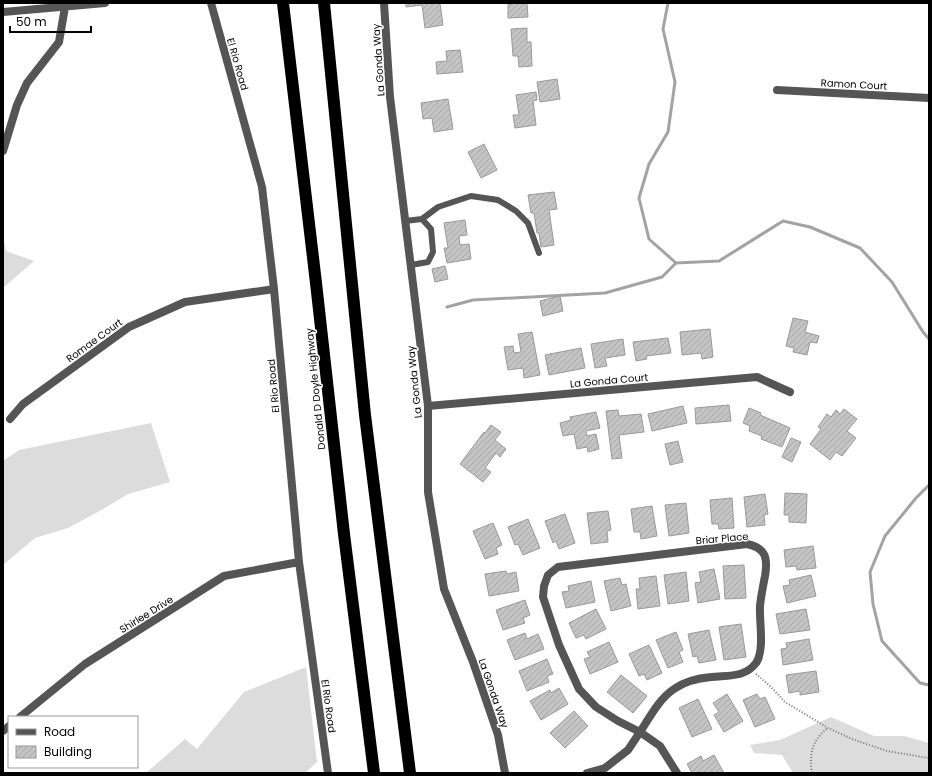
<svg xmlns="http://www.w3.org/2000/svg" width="932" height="776" font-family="Poppins,sans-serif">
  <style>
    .grass { fill: #dcdcdc }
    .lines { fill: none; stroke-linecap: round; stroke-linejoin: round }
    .stream { stroke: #a3a3a3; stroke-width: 3 }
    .building { fill: url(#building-hatch); stroke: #999 }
    .path { stroke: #777; stroke-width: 2; stroke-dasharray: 1 2; stroke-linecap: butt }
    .service { stroke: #555; stroke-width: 6 }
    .minor { stroke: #555; stroke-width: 8 }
    .tertiary { stroke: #555; stroke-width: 8 }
    .motorway { stroke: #000; stroke-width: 12 }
    .labels { text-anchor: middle; stroke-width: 3; stroke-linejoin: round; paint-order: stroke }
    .street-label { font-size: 10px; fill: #000; stroke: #fff }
  </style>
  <defs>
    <pattern id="building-hatch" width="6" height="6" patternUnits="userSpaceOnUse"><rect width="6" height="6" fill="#c4c4c4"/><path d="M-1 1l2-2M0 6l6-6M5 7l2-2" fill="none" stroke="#a7a7a7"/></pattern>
  </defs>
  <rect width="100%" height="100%" fill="#fff"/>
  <path class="grass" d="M3,235l3,16 28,10 -31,27z
    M151,423l19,59 -42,12 -23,14 -37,20 -33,10 -32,27v-104l16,-11z
    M306,667l11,95 -12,11h-159l39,-34 12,10 47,-57z
    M831,717l43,19h30l25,7v30h-136l-11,-18 -28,-2 -4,-8 30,-5z"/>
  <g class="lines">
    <path class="stream" d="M668,3l-5,26 12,53 -7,50 -19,32 -10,34 10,41 27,24 43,-2 64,-40 27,6 50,21 32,34 31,50 6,7
      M447,307l26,-7 132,-7 57,-16 14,-14
      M929,485l-13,13 -31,38 -15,36 3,32 9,37 38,42 9,2"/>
  </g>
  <path class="building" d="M406,3h34l3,22 -18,3 -3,-23 -16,2z
    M513,3h14l1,14 -20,1v-14h5z
    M527,28v14h4l1,24 -13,1 -1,-11h-5l-2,-27z
    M460,50l3,22 -26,2 -1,-12 11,-1 -1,-10z
    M557,79l3,20 -20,3 -3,-20z
    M536,92l1,8 -4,1 3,24 -21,3 -2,-13h6l-3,-20z
    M448,99l5,30 -19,3 -2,-14 -9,1 -2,-16z
    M484,144l13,26 -16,8 -13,-26z
    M554,192l3,17 -8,1 5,35 -13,2 -2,-14h-2l-3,-20h-3l-3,-18z
    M465,220l2,15 -8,1 1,9 9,-1 2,15 -24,4 -3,-15h4l-4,-25z
    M445,266l3,13 -13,3 -3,-13z
    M560,296l3,15 -20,5 -3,-15z
    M793,318l15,3 -3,11 14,4 -2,7 -7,-1 -3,13 -14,-3 1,-4 -8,-2z
    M710,329l3,28 -11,2 -1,-6 -19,2 -2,-23z
    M532,332l8,43 -16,3 -1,-10 -15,2 -4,-23 9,-1 1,7 7,-1 -3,-18z
    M668,338l3,15 -25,3 1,3 -11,2 -3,-19z
    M623,339l2,16 -20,3 2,8 -12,2 -4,-24z
    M581,348l4,20 -36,7 -4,-20z
    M729,405l2,16 -35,3 -1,-16z
    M683,406l4,17 -35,8 -4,-17z
    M749,408l12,5 -1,2 30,13 -8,19 -21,-8 1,-3 -13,-5 1,-5 -7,-3z
    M844,409l13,10 -10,12 9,7 -14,18 -6,-4 -6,8 -20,-16 11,-15 -3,-2 9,-13 4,3 5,-7 4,4z
    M618,410l1,6 22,-2 3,18 -25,3 3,23 -10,1 -6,-48z
    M596,412l4,16 -14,3 1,5 9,-2 3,15 -11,3 -1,-5 -10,2 -3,-15 -11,2 -3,-13 11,-3 -1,-3z
    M491,425l10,7 -6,8 11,9 -6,8 -4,-4 -11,15 6,4 -8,10 -23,-18 24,-32 1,1z
    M791,438l10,4 -9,20 -10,-5z
    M678,441l5,21 -13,3 -5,-21z
    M785,493l22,1 -1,29 -17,-1v-7h-5z
    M765,494l3,20 -4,1 1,10 -18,2 -3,-30z
    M732,498l2,30 -15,1 -1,-5h-6l-2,-24z
    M686,503l3,30 -20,3 -4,-31z
    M652,506l5,30 -16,3 -1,-7h-6l-3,-23z
    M608,511l3,19 -4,1 1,11 -17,2 -4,-31z
    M565,514l10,29 -16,6 -3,-8 -3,2 -8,-22z
    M528,519l12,29 -17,7 -5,-11 -3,1 -7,-18z
    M493,523l9,22 -6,3 2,6 -13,5 -12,-28z
    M813,546l3,22 -19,2 -1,-4 -10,1 -2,-17z
    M744,565l2,33 -21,1 -2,-33z
    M714,569l6,30 -22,4 -3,-20 6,-1 -2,-10z
    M506,571l1,3 9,-2 3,19 -30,5 -4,-22z
    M686,572l3,29 -21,3 -4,-29z
    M811,575l5,21 -29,7 -4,-17 7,-1 -1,-5z
    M656,576l4,30 -22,3 -2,-20h4l-1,-11z
    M620,578l2,7 4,-1 5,22 -20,5 -7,-30z
    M591,581l4,21 -29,6 -4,-16 7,-1 -1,-5z
    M525,600l5,15 -7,3 2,5 -22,7 -7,-20z
    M596,609l10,20 -20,10 -2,-4 -8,3 -7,-15z
    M806,609l4,21 -30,4 -4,-20z
    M741,624l5,33 -22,3 -5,-33z
    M709,630l7,30 -17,3 -2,-7 -4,1 -5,-23z
    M676,632l7,18 -4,2 4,10 -15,6 -12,-28z
    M525,633l2,6 11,-5 6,15 -29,11 -8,-20z
    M809,639l4,21 -30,5 -2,-16 6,-1 -1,-5z
    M609,642l9,20 -28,12 -6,-15 6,-2 -3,-5z
    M649,645l13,28 -15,7 -3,-6 -5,2 -10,-22z
    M547,659l6,15 -6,2 2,6 -22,9 -8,-20z
    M816,671l3,21 -19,3v-4l-11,2 -3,-18z
    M621,675l26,21 -14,17 -26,-21z
    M559,688l9,16 -27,16 -11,-19 20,-11 1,3z
    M727,694l16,27 -19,11 -10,-17 5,-3 -6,-9z
    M757,694l3,5 5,-2 10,22 -20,8 -12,-27z
    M698,699l14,30 -20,8 -13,-29z
    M574,711l14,15 -23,22 -15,-15z
    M714,755l10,18h-32l-5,-9 14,-8 2,5z"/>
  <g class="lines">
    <path class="path" d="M756,674l15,13 14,15 43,26 24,11 35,12 42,7
      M812,773c-3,-19 0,-33 16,-45"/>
    <path class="service" d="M422,219l16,-12 33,-11 27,4 18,11 12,12 11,30
      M405,221l17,-2 9,10 2,23 -5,10 -17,3"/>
    <path class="minor" d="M211,3l51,184 12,102 25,273 29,211
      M3,12l102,-9
      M777,90l152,8
      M3,151l14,-46 10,-22 32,-41 6,-35
      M428,406l329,-29 33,15
      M10,419l13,-15 106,-77 56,-25 89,-13
      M747,544c19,4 21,14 18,32 -2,10 -4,20 -5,30 -1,15 5,44 -4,57 -11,15 -29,12 -45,14 -12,1 -27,5 -37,12 -15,10 -24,28 -34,43l-22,-11 -22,-14 -17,-18 -20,-44 -16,-48 1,-11 4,-11 10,-8z
      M20,717l65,-53 139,-88 75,-14
      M3,731l6,-5
      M587,773l18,-5 23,-18 12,-18 20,14 17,27"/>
    <path class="tertiary" d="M384,3l6,94 38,309v86l16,97 29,73 25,73 7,38"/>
    <path class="motorway" d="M283,3l33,280 28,251 30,239
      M324,3l41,412 45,358"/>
  </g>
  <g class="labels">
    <g class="street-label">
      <text transform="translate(378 60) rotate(-94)" y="4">La Gonda Way</text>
      <text transform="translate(238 64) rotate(74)" y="4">El Rio Road</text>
      <text transform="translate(854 84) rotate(3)" y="4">Ramon Court</text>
      <text transform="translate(94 340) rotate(-36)" y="4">Romae Court</text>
      <text transform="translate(609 380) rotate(-5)" y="4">La Gonda Court</text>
      <text transform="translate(414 382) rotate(-96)" y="4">La Gonda Way</text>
      <text transform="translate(273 386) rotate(-95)" y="4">El Rio Road</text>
      <text transform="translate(315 389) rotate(-96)" y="4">Donald D Doyle Highway</text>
      <text transform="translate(722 538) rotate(-5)" y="4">Briar Place</text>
      <text transform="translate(146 614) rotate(-32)" y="4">Shirlee Drive</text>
      <text transform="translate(494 693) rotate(71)" y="4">La Gonda Way</text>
      <text transform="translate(329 706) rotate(82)" y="4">El Rio Road</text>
    </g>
  </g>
  <rect width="932" height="776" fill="none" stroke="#000000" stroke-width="8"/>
  <rect x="8" y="716" width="130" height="52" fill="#ffffff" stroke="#999999"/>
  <rect x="16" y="729" width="20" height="6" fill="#555555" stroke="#999999"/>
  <text x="44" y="736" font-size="12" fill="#000000">Road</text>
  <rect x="16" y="746" width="20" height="12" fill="url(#building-hatch)" stroke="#999999"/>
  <text x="44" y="756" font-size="12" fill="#000000">Building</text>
  <path d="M10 26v6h81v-6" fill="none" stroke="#000000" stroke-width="2"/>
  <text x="16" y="26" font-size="12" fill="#000000" stroke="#ffffff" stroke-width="3" paint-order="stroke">50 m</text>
</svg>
